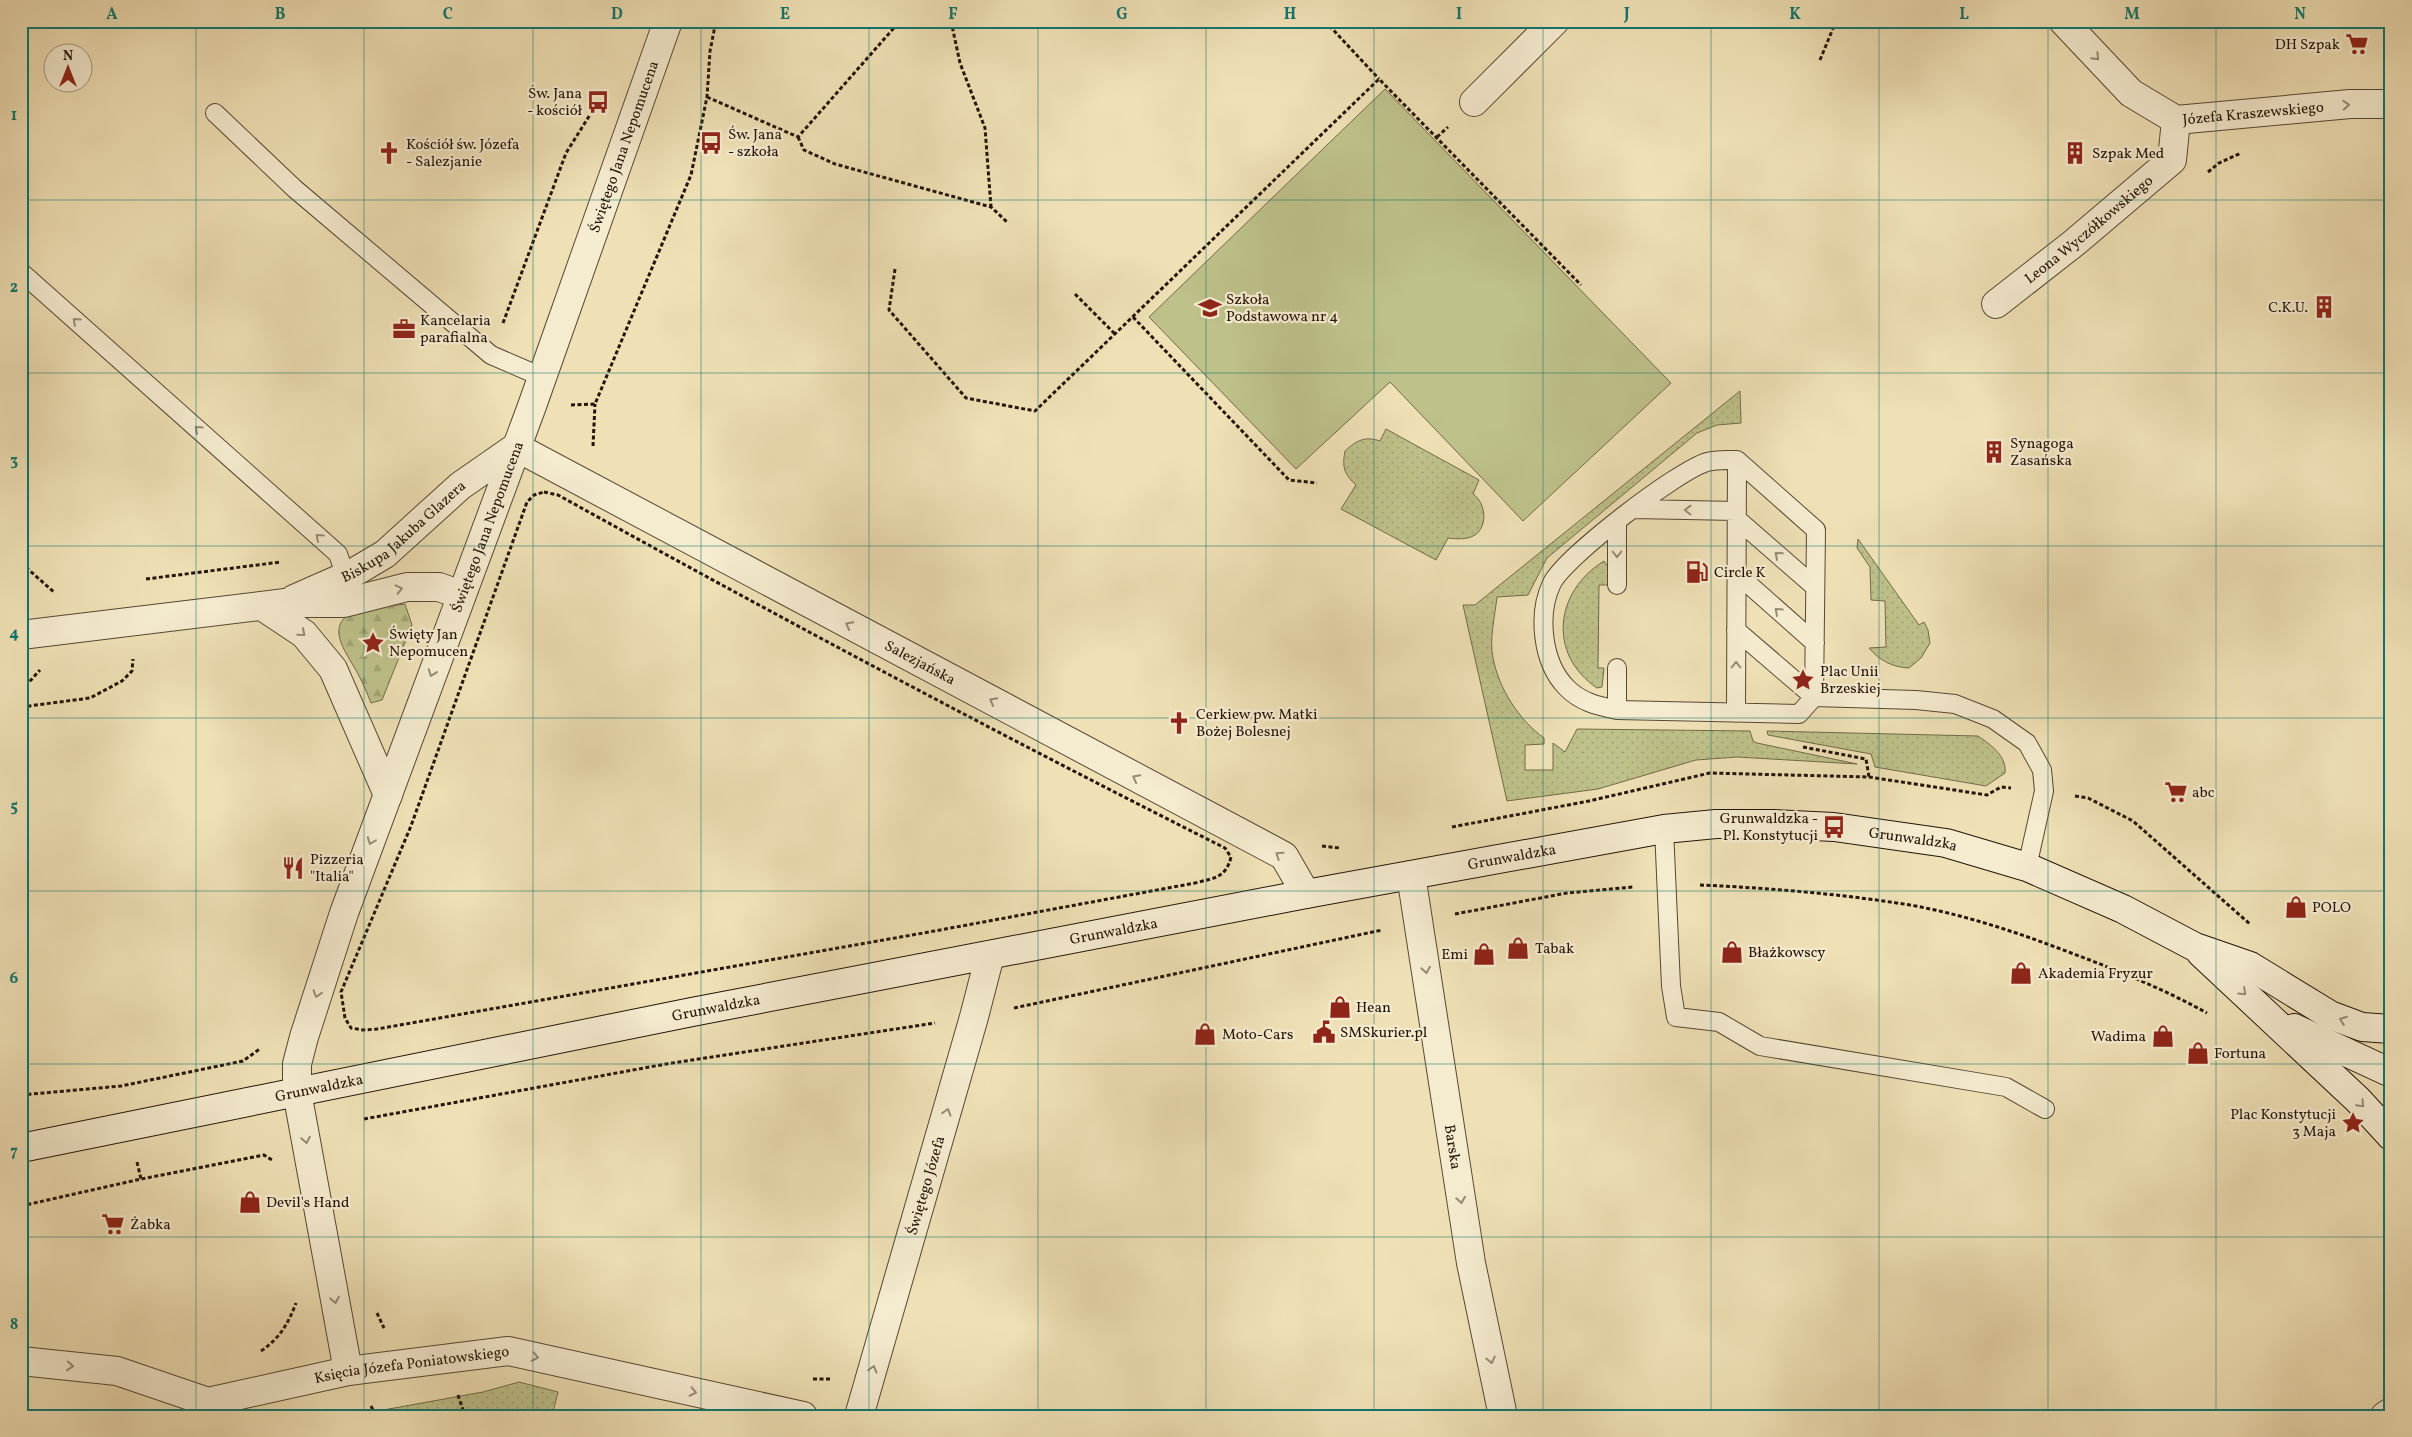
<svg xmlns="http://www.w3.org/2000/svg" width="2412" height="1437" font-family="Vollkorn,serif">
  <style>
    .grass { fill: url(#grass-dots); stroke: #716a49 }
    .forest { fill: url(#forest-firs); stroke: #716a49 }
    .garden { fill: #bec18a; stroke: #716a49 }
    .lines { fill: none; stroke-linecap: round; stroke-linejoin: round }
    .service-casing { stroke: #574733; stroke-width: 20 }
    .minor-casing { stroke: #574733; stroke-width: 30 }
    .tertiary-casing { stroke: #574733; stroke-width: 30 }
    .secondary-casing { stroke: #241408; stroke-width: 30 }
    .path { stroke: #241408; stroke-width: 3; stroke-dasharray: 4 2.5; stroke-linecap: butt }
    .service { stroke: #f5ebcf; stroke-width: 18 }
    .minor { stroke: #f5ebcf; stroke-width: 28 }
    .tertiary { stroke: #f5ebcf; stroke-width: 28 }
    .secondary { stroke: #f5ebcf; stroke-width: 28 }
    .oneway { stroke: #978a75 }
    .grid { fill: none; stroke: #0f766e; stroke-width: 1; stroke-opacity: 0.55 }
    .labels { text-anchor: middle; stroke-width: 4.5; stroke-linejoin: round; paint-order: stroke }
    .poi-label { font-size: 15px; fill: #241408; stroke: #f5ebcf; text-anchor: start }
    .street-label { font-size: 15px; fill: #241408; stroke: #f5ebcf }
    .neatline { fill: none; stroke: #0f766e; stroke-width: 2 }
    .grid-label { font-size: 16px; text-anchor: middle; font-weight: bold; fill: #0f766e }
  </style>
  <defs>
    <pattern id="grass-dots" width="8" height="8" patternUnits="userSpaceOnUse" patternTransform="scale(1.25)"><rect width="8" height="8" fill="#bec18a"/><path d="M2 2h.1M6 6h.1" fill="none" stroke="#a3a576" stroke-width="1.8" stroke-linecap="round"/></pattern>
    <pattern id="forest-firs" width="22" height="20" patternUnits="userSpaceOnUse" patternTransform="scale(1.25)"><rect width="22" height="20" fill="#bec18a"/><path d="M5 1l3.5 6h-7zM16 11l3.5 6h-7z" fill="#a3a576"/></pattern>
  </defs>
  <rect width="100%" height="100%" fill="#efe0b5"/>
  <filter id="stains"><feTurbulence type="fractalNoise" baseFrequency=".004" numOctaves="4"/><feColorMatrix values="0 0 0 0 .2 0 0 0 0 .09 0 0 0 0 .02 0 0 0 .5 -.17"/></filter>
  <radialGradient id="worn" r=".72"><stop offset=".6" stop-color="#630" stop-opacity="0"/><stop offset="1" stop-color="#630" stop-opacity=".3"/></radialGradient>
  <path class="grass" d="M1740,391l1,32 -24,2 -20,8 -150,125 -19,37 -31,2c-2,19 -8,42 -4,61 6,31 26,62 51,80v6l-19,1v25h28v-27l12,9 12,-23 173,2 3,10 4,2 100,21 -120,-7 -41,3 -98,29 -91,12 -44,-196h12z
    M1386,429l93,51 -6,14c12,8 16,31 2,41 -8,5 -19,4 -27,3l-12,22 -95,-51 15,-24c-12,-11 -14,-18 -11,-34 12,-11 20,-15 35,-10z
    M1858,539l61,86 5,-3 4,8 2,13 -9,15 -12,10c-17,-1 -29,-7 -40,-20l17,-1 -1,-46 -14,-1 -1,-33 -13,-19z
    M1604,561l4,6v18h-9l-1,83h6l-2,19 -5,1c-50,-34 -42,-97 7,-127z
    M1767,731l211,5c13,9 29,20 27,37l-19,13 -111,-19 -4,-13 -103,-19z
    M519,1382l39,10 -6,24h-202l133,-24z"/>
  <path class="forest" d="M405,604l7,21 -30,75 -11,3c-4,-10 -8,-20 -13,-29 -9,-18 -34,-46 -7,-61 12,-6 41,-7 54,-9z"/>
  <path class="garden" d="M1385,89l286,294 -148,138 -133,-139 -94,87 -147,-152z"/>
  <g class="lines">
    <defs>
      <path id="service" d="M215,113l80,76 196,166 51,22
        M21,272l317,282 11,31
        M1737,460l79,70 -2,167 -15,17 -182,-4c-19,-4 -37,-8 -51,-23 -24,-25 -29,-73 -14,-104 14,-27 125,-112 155,-121 9,-3 21,-2 30,-2z
        M1634,509l103,2
        M1737,519l78,68
        M1617,522v63
        M1736,573l79,70
        M1736,630l78,67
        M1617,668v42
        M1814,697l102,3 39,4 38,15 34,24 15,27 2,21 -17,76
        M1736,713l1,-253
        M1664,829l7,157 5,31 43,5 41,24 246,41 39,22"/>
      <g id="minor">
        <path id="s1" d="M2063,21l68,72 45,27 174,-16h41"/>
        <path d="M1474,102l81,-81"/>
        <path id="s2" d="M1996,304l78,-61 98,-83 4,-40"/>
        <path id="s3" d="M1411,875l60,388 32,153"/>
        <path d="M297,1092l51,279"/>
        <path id="s4" d="M21,1361l96,10 91,31 140,-31 160,-20 295,65"/>
        <path id="s5" d="M859,1416l115,-399 16,-62"/>
        <path d="M2385,1416l6,-4"/>
      </g>
      <g id="tertiary">
        <path id="s6" d="M516,447l768,409 22,38"/>
        <path id="s7" d="M294,599l59,-26 32,-19 75,-68 56,-39"/>
        <path d="M262,606l42,28 29,35 55,126"/>
        <path d="M21,635l264,-32h59l63,-16h32l22,8"/>
        <path id="s8" d="M297,1092v-28l7,-27 40,-124 188,-507 136,-385"/>
      </g>
      <g id="secondary">
        <path d="M2201,953l157,147 33,36"/>
        <path d="M2294,1028l97,45"/>
        <path id="s9" d="M21,1148l671,-136 614,-118 358,-65 52,-5h58l60,3 112,16 81,24 96,42 72,38 55,19 80,49 32,12 29,2"/>
      </g>
    </defs>
    <use href="#service" class="service-casing"/>
    <use href="#minor" class="minor-casing"/>
    <use href="#tertiary" class="tertiary-casing"/>
    <use href="#secondary" class="secondary-casing"/>
    <path class="path" d="M951,21l9,42 25,65 6,79
      M1325,21l54,58
      M1820,60l16,-39
      M707,97l91,40 102,-116
      M798,137l6,13 31,14 156,43 16,15
      M1437,137l11,-10
      M2208,172l11,-9 22,-10
      M895,269l-6,41 77,88 69,13 344,-332 202,206
      M1075,294l40,40
      M1133,317l156,163 28,3
      M503,323l63,-170 32,-51
      M571,405l24,-1 96,-229 16,-78 3,-46 6,-30
      M593,446l2,-42
      M544,492l14,3c220,122 442,240 667,353l6,9c-5,21 -17,21 -36,26l-266,49 -552,97 -14,1 -12,-2 -6,-10 -4,-26 70,-166 116,-324 7,-7z
      M21,563l34,30
      M146,579l135,-17
      M21,691l19,-21
      M21,707l69,-9 32,-17 10,-10 1,-12
      M1803,747l63,12 3,18
      M2075,796l13,2 45,23 118,104
      M1452,827l137,-26 121,-28 159,4 118,18 14,-8 10,1
      M1322,846l18,2
      M1700,885c70,3 141,9 210,20 51,9 100,25 148,43 51,19 102,39 149,65
      M1455,914l112,-21 66,-6
      M1014,1008l368,-78
      M21,1095l100,-9 122,-25 18,-13
      M364,1119l302,-55 269,-41
      M137,1162l4,17
      M2385,1174l6,6
      M21,1206l120,-27 123,-24 8,5
      M377,1313l7,15
      M261,1351c19,-13 27,-27 35,-48
      M813,1379h18
      M458,1395l7,21
      M371,1406l5,10
      M441,1416l22,-5"/>
    <use href="#service" class="service"/>
    <use href="#minor" class="minor"/>
    <use href="#tertiary" class="tertiary"/>
    <use href="#secondary" class="secondary"/>
  </g>
  <defs><path id="oneway-chevron" d="M-2-3.5L2.5 0L-2 3.5" fill="none" stroke-width="1.6" stroke-linecap="round" stroke-linejoin="round" transform="scale(1.25)"/></defs>
  <g class="oneway">
    <use href="#oneway-chevron" transform="translate(2096 57) rotate(46)"/>
    <use href="#oneway-chevron" transform="translate(2346 105) rotate(-3)"/>
    <use href="#oneway-chevron" transform="translate(76 321) rotate(-138)"/>
    <use href="#oneway-chevron" transform="translate(198 429) rotate(-138)"/>
    <use href="#oneway-chevron" transform="translate(1688 510) rotate(-179)"/>
    <use href="#oneway-chevron" transform="translate(319 537) rotate(-138)"/>
    <use href="#oneway-chevron" transform="translate(1617 554) rotate(90)"/>
    <use href="#oneway-chevron" transform="translate(1778 555) rotate(-139)"/>
    <use href="#oneway-chevron" transform="translate(399 589) rotate(-13)"/>
    <use href="#oneway-chevron" transform="translate(1778 611) rotate(-138)"/>
    <use href="#oneway-chevron" transform="translate(849 625) rotate(-152)"/>
    <use href="#oneway-chevron" transform="translate(302 633) rotate(40)"/>
    <use href="#oneway-chevron" transform="translate(1736 665) rotate(-90)"/>
    <use href="#oneway-chevron" transform="translate(432 673) rotate(110)"/>
    <use href="#oneway-chevron" transform="translate(993 701) rotate(-152)"/>
    <use href="#oneway-chevron" transform="translate(1136 778) rotate(-152)"/>
    <use href="#oneway-chevron" transform="translate(371 841) rotate(111)"/>
    <use href="#oneway-chevron" transform="translate(1279 855) rotate(-146)"/>
    <use href="#oneway-chevron" transform="translate(1426 970) rotate(81)"/>
    <use href="#oneway-chevron" transform="translate(2243 992) rotate(43)"/>
    <use href="#oneway-chevron" transform="translate(317 994) rotate(107)"/>
    <use href="#oneway-chevron" transform="translate(2343 1020) rotate(-160)"/>
    <use href="#oneway-chevron" transform="translate(2361 1104) rotate(47)"/>
    <use href="#oneway-chevron" transform="translate(947 1112) rotate(-74)"/>
    <use href="#oneway-chevron" transform="translate(306 1140) rotate(80)"/>
    <use href="#oneway-chevron" transform="translate(1461 1200) rotate(81)"/>
    <use href="#oneway-chevron" transform="translate(335 1300) rotate(79)"/>
    <use href="#oneway-chevron" transform="translate(535 1357) rotate(12)"/>
    <use href="#oneway-chevron" transform="translate(1491 1360) rotate(78)"/>
    <use href="#oneway-chevron" transform="translate(70 1366) rotate(5)"/>
    <use href="#oneway-chevron" transform="translate(873 1369) rotate(-74)"/>
    <use href="#oneway-chevron" transform="translate(693 1392) rotate(12)"/>
  </g>
  <path class="grid" d="M196,21v1395M364,21v1395M533,21v1395M701,21v1395M869,21v1395M1038,21v1395M1206,21v1395M1374,21v1395M1543,21v1395M1711,21v1395M1879,21v1395M2048,21v1395M2216,21v1395M21,200h2370M21,373h2370M21,546h2370M21,718h2370M21,891h2370M21,1064h2370M21,1237h2370"/>
  <defs>
    <symbol id="supermarket-bare" viewBox="-9 -9 18 18"><path d="M-6-5.5h2.5l.6 2H6L4.5 2H-2.5L-4.4-4H-6ZM-1.5 3.2a1.3 1.3 0 1 0 .1 0ZM3 3.2a1.3 1.3 0 1 0 .1 0Z" fill="#8f2418" stroke="#f5ebcf" stroke-width="2.5" paint-order="stroke"/></symbol>
    <symbol id="bus-bare" viewBox="-9 -9 18 18"><path d="M-5-6H5V4H4V6H2V4H-2V6H-4V4H-5ZM-3.5-4V0h7V-4ZM-3.5 1.2v1.5H-2V1.2ZM2 1.2v1.5H3.5V1.2Z" fill="#8f2418" stroke="#f5ebcf" stroke-width="2.5" paint-order="stroke"/></symbol>
    <symbol id="church-bare" viewBox="-9 -9 18 18"><path d="M-1.2-6h2.4v3.5h3.3v2.4h-3.3V6h-2.4V-.1h-3.3v-2.4h3.3Z" fill="#8f2418" stroke="#f5ebcf" stroke-width="2.5" paint-order="stroke"/></symbol>
    <symbol id="building-bare" viewBox="-9 -9 18 18"><path d="M-4-6H4V6H1V3H-1V6H-4ZM-2.5-4.3h1.7v1.8h-1.7ZM.8-4.3h1.7v1.8H.8ZM-2.5-1h1.7V.8h-1.7ZM.8-1h1.7V.8H.8Z" fill="#8f2418" stroke="#f5ebcf" stroke-width="2.5" paint-order="stroke"/></symbol>
    <symbol id="school-bare" viewBox="-9 -9 18 18"><path d="M0-5L7-2L0 1L-7-2ZM-4 1L0 2.5L4 1V4Q0 6-4 4Z" fill="#8f2418" stroke="#f5ebcf" stroke-width="2.5" paint-order="stroke"/></symbol>
    <symbol id="office-bare" viewBox="-9 -9 18 18"><path d="M-6-3h4V-5.5h4V-3h4V5H-6ZM-1-4.5V-3h2v-1.5ZM-6 0V1H6V0Z" fill="#8f2418" stroke="#f5ebcf" stroke-width="2.5" paint-order="stroke"/></symbol>
    <symbol id="fuel-bare" viewBox="-9 -9 18 18"><path d="M-5.5-6h7V0h2V4h1.3V-2.5L3-4.5l.8-.8L6-3V5H2.5V1h-1V6h-7ZM-4.2-4.7v3.2H.2V-4.7Z" fill="#8f2418" stroke="#f5ebcf" stroke-width="2.5" paint-order="stroke"/></symbol>
    <symbol id="sight-bare" viewBox="-9 -9 18 18"><path d="M0-6L1.8-2.2L6-1.7L2.9 1.2L3.7 5.4L0 3.3L-3.7 5.4L-2.9 1.2L-6-1.7L-1.8-2.2Z" fill="#8f2418" stroke="#f5ebcf" stroke-width="2.5" paint-order="stroke"/></symbol>
    <symbol id="restaurant-bare" viewBox="-9 -9 18 18"><path d="M-5-6h1v4h1v-4h1v4h1v-4h1v5L-1.5 .5V6h-2V.5L-5-1ZM5-6V6H3V1.5H1.5Q1.5-4 5-6Z" fill="#8f2418" stroke="#f5ebcf" stroke-width="2.5" paint-order="stroke"/></symbol>
    <symbol id="shop-bare" viewBox="-9 -9 18 18"><path d="M-5-2.5h2.3a2.7 3.5 0 0 1 5.4 0H5L5.5 6h-11ZM-1.5-2.5h3a1.5 2.3 0 0 0-3 0Z" fill="#8f2418" stroke="#f5ebcf" stroke-width="2.5" paint-order="stroke"/></symbol>
    <symbol id="civic-bare" viewBox="-9 -9 18 18"><path d="M-.6-6.5H3V-4.5H.6V-3L4-1V1h2V6H-6V1h2V-1L-.6-3ZM-1.2 2.5V6h2.4V2.5Z" fill="#8f2418" stroke="#f5ebcf" stroke-width="2.5" paint-order="stroke"/></symbol>
  </defs>
  <g fill-rule="evenodd">
    <use href="#supermarket-bare" x="2341" y="28" width="32" height="32"/>
    <use href="#bus-bare" x="582" y="86" width="32" height="32"/>
    <use href="#bus-bare" x="695" y="127" width="32" height="32"/>
    <use href="#church-bare" x="373" y="137" width="32" height="32"/>
    <use href="#building-bare" x="2059" y="137" width="32" height="32"/>
    <use href="#building-bare" x="2308" y="291" width="32" height="32"/>
    <use href="#school-bare" x="1194" y="292" width="32" height="32"/>
    <use href="#office-bare" x="388" y="313" width="32" height="32"/>
    <use href="#building-bare" x="1978" y="436" width="32" height="32"/>
    <use href="#fuel-bare" x="1681" y="556" width="32" height="32"/>
    <use href="#sight-bare" x="357" y="627" width="32" height="32"/>
    <use href="#sight-bare" x="1787" y="664" width="32" height="32"/>
    <use href="#church-bare" x="1163" y="707" width="32" height="32"/>
    <use href="#supermarket-bare" x="2160" y="776" width="32" height="32"/>
    <use href="#bus-bare" x="1818" y="811" width="32" height="32"/>
    <use href="#restaurant-bare" x="277" y="852" width="32" height="32"/>
    <use href="#shop-bare" x="2280" y="891" width="32" height="32"/>
    <use href="#shop-bare" x="1502" y="932" width="32" height="32"/>
    <use href="#shop-bare" x="1716" y="936" width="32" height="32"/>
    <use href="#shop-bare" x="1468" y="938" width="32" height="32"/>
    <use href="#shop-bare" x="2005" y="957" width="32" height="32"/>
    <use href="#shop-bare" x="1324" y="991" width="32" height="32"/>
    <use href="#civic-bare" x="1308" y="1016" width="32" height="32"/>
    <use href="#shop-bare" x="1189" y="1018" width="32" height="32"/>
    <use href="#shop-bare" x="2147" y="1020" width="32" height="32"/>
    <use href="#shop-bare" x="2182" y="1037" width="32" height="32"/>
    <use href="#sight-bare" x="2337" y="1107" width="32" height="32"/>
    <use href="#shop-bare" x="234" y="1186" width="32" height="32"/>
    <use href="#supermarket-bare" x="97" y="1208" width="32" height="32"/>
  </g>
  <g class="labels">
    <g class="poi-label">
      <text x="2340" y="49" text-anchor="end">DH Szpak</text>
      <text x="582" y="98" text-anchor="end">Św. Jana<tspan x="582" dy="17">- kościół</tspan></text>
      <text x="728" y="139">Św. Jana<tspan x="728" dy="17">- szkoła</tspan></text>
      <text x="406" y="149">Kościół św. Józefa<tspan x="406" dy="17">- Salezjanie</tspan></text>
      <text x="2092" y="158">Szpak Med</text>
      <text x="1226" y="304">Szkoła<tspan x="1226" dy="17">Podstawowa nr 4</tspan></text>
      <text x="2308" y="312" text-anchor="end">C.K.U.</text>
      <text x="420" y="325">Kancelaria<tspan x="420" dy="17">parafialna</tspan></text>
      <text x="2010" y="448">Synagoga<tspan x="2010" dy="17">Zasańska</tspan></text>
      <text x="1714" y="577">Circle K</text>
      <text x="389" y="639">Święty Jan<tspan x="389" dy="17">Nepomucen</tspan></text>
      <text x="1820" y="676">Plac Unii<tspan x="1820" dy="17">Brzeskiej</tspan></text>
      <text x="1196" y="719">Cerkiew pw. Matki<tspan x="1196" dy="17">Bożej Bolesnej</tspan></text>
      <text x="2192" y="797">abc</text>
      <text x="1818" y="823" text-anchor="end">Grunwaldzka -<tspan x="1818" dy="17">Pl. Konstytucji</tspan></text>
      <text x="310" y="864">Pizzeria<tspan x="310" dy="17">"Italia"</tspan></text>
      <text x="2312" y="912">POLO</text>
      <text x="1535" y="953">Tabak</text>
      <text x="1748" y="957">Błażkowscy</text>
      <text x="1468" y="959" text-anchor="end">Emi</text>
      <text x="2038" y="978">Akademia Fryzur</text>
      <text x="1356" y="1012">Hean</text>
      <text x="1340" y="1037">SMSkurier.pl</text>
      <text x="1222" y="1039">Moto-Cars</text>
      <text x="2146" y="1041" text-anchor="end">Wadima</text>
      <text x="2214" y="1058">Fortuna</text>
      <text x="2336" y="1119" text-anchor="end">Plac Konstytucji<tspan x="2336" dy="17">3 Maja</tspan></text>
      <text x="266" y="1207">Devil's Hand</text>
      <text x="130" y="1229">Żabka</text>
    </g>
    <g class="street-label">
      <text dy="5" stroke="none"><textPath href="#s1" startOffset="229">Józefa Kraszewskiego</textPath></text>
      <text dy="5" stroke="none"><textPath href="#s8" startOffset="1002">Świętego Jana Nepomucena</textPath></text>
      <text dy="5" stroke="none"><textPath href="#s2" startOffset="119">Leona Wyczółkowskiego</textPath></text>
      <text dy="5" stroke="none"><textPath href="#s8" startOffset="598">Świętego Jana Nepomucena</textPath></text>
      <text dy="5" stroke="none"><textPath href="#s7" startOffset="130">Biskupa Jakuba Glazera</textPath></text>
      <text dy="5" stroke="none"><textPath href="#s6" startOffset="458">Salezjańska</textPath></text>
      <text dy="5" stroke="none"><textPath href="#s9" startOffset="1924">Grunwaldzka</textPath></text>
      <text dy="5" stroke="none"><textPath href="#s9" startOffset="1519">Grunwaldzka</textPath></text>
      <text dy="5" stroke="none"><textPath href="#s9" startOffset="1114">Grunwaldzka</textPath></text>
      <text dy="5" stroke="none"><textPath href="#s9" startOffset="709">Grunwaldzka</textPath></text>
      <text dy="5" stroke="none"><textPath href="#s9" startOffset="304">Grunwaldzka</textPath></text>
      <text dy="5" stroke="none"><textPath href="#s3" startOffset="275">Barska</textPath></text>
      <text dy="5" stroke="none"><textPath href="#s5" startOffset="240">Świętego Józefa</textPath></text>
      <text dy="5" stroke="none"><textPath href="#s4" startOffset="400">Księcia Józefa Poniatowskiego</textPath></text>
    </g>
  </g>
  <rect width="2412" height="1437" fill="none" stroke="#efe0b5" stroke-width="55"/>
  <g transform="translate(68 68)"><circle r="24" fill="#f5ebcf" stroke="#a1957f"/>
  <path d="M0-4L9 19L0 12L-9 19Z" fill="#8f2418"/>
  <text y="-8" font-size="14" font-weight="bold" text-anchor="middle" fill="#241408">N</text>
  </g>
  <rect x="28" y="28" width="2356" height="1382" class="neatline"/>
  <g class="grid-label">
    <text x="112" y="19">A</text>
    <text x="280" y="19">B</text>
    <text x="448" y="19">C</text>
    <text x="617" y="19">D</text>
    <text x="785" y="19">E</text>
    <text x="953" y="19">F</text>
    <text x="1122" y="19">G</text>
    <text x="1290" y="19">H</text>
    <text x="1459" y="19">I</text>
    <text x="1627" y="19">J</text>
    <text x="1795" y="19">K</text>
    <text x="1964" y="19">L</text>
    <text x="2132" y="19">M</text>
    <text x="2300" y="19">N</text>
    <text x="14" y="120">1</text>
    <text x="14" y="292">2</text>
    <text x="14" y="465">3</text>
    <text x="14" y="638">4</text>
    <text x="14" y="811">5</text>
    <text x="14" y="983">6</text>
    <text x="14" y="1156">7</text>
    <text x="14" y="1329">8</text>
  </g>
  <rect width="100%" height="100%" filter="url(#stains)"/>
  <rect width="100%" height="100%" fill="url(#worn)"/>
</svg>
